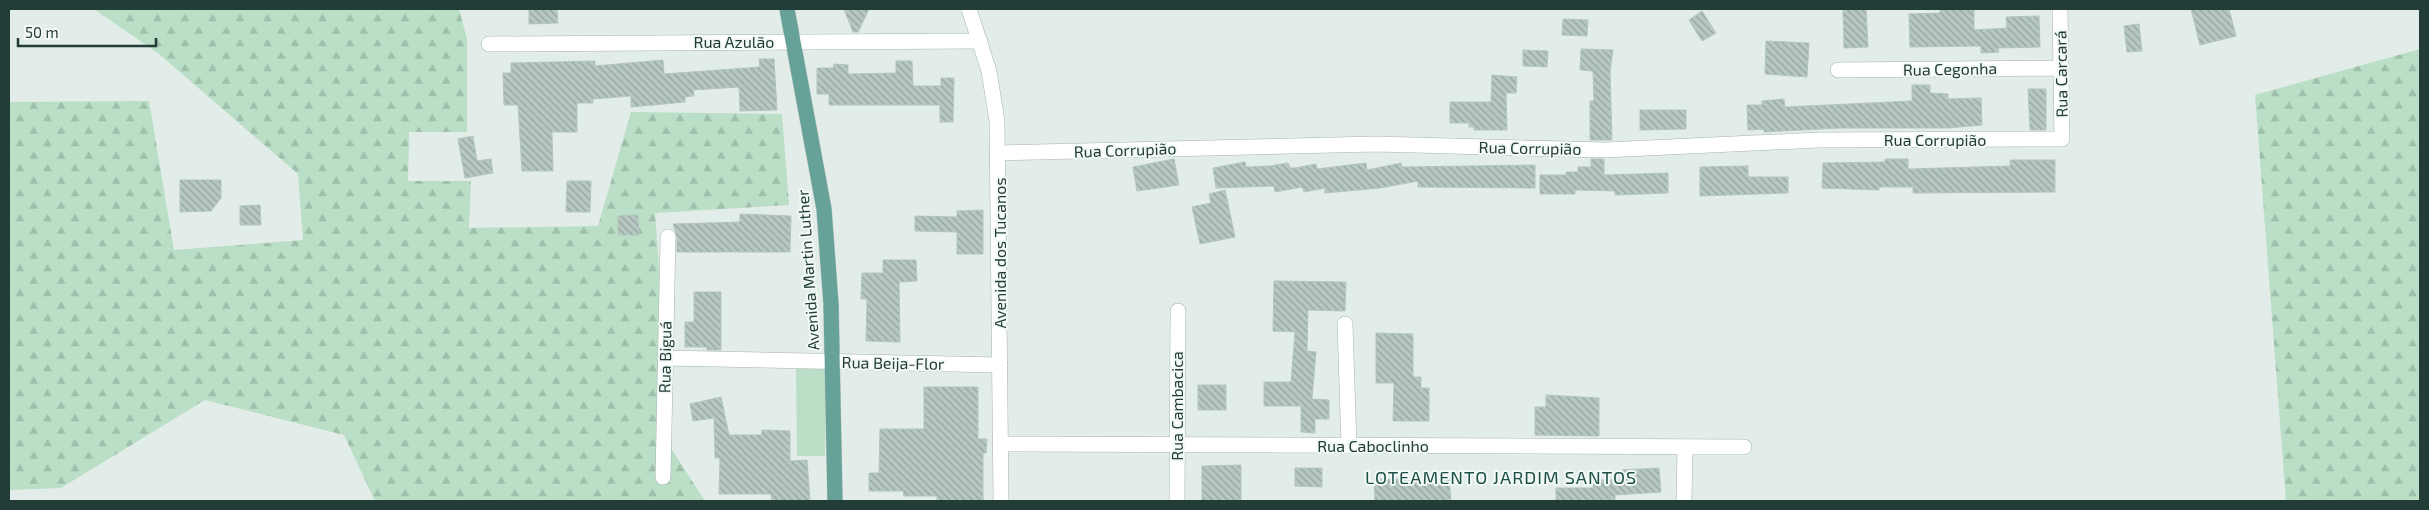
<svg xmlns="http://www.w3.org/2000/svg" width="2429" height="510" font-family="'Exo 2',sans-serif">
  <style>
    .forest { fill: url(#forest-firs) }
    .park { fill: #badec6 }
    .building { fill: url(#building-back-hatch); stroke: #b4c6c0 }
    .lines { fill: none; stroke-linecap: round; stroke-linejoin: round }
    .minor-casing { stroke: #a5b4b0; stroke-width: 16 }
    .tertiary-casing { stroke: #a5b4b0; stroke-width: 16 }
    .primary-casing { stroke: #c1c9c7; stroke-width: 16 }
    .minor { stroke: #fff; stroke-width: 15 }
    .tertiary { stroke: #fff; stroke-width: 15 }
    .primary { stroke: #66a297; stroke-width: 15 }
    .labels { text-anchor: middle; stroke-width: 4; stroke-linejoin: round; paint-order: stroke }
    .street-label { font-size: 16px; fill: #223d38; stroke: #f2f9f6 }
    .neighbourhood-label { font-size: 18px; letter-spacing: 1px; fill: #1d5047; stroke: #f2f9f6 }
  </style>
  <defs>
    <pattern id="forest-firs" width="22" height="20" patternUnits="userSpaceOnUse" patternTransform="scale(1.25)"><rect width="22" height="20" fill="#badec6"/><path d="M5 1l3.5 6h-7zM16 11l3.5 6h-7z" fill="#a0bfab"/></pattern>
    <pattern id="building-back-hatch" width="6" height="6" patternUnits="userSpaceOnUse" patternTransform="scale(1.25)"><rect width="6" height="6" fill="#b7c7c1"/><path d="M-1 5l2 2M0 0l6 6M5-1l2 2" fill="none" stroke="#94a39e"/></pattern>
  </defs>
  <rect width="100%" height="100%" fill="#e2ece8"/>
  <path class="forest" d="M94,9h365l8,30v93h-58l-1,49h63l-2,47 129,-2 33,-114 151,2 7,91 -134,8 17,237 33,51h-330l-31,-66 -139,-35 -144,88 -52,2v-388l140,-1 25,149 129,-10 -5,-66 -139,-120z
    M2420,49v452h-134l-31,-406z"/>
  <path class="park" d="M796,369h29v87h-28z"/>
  <path class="building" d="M529,9h28l1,14 -29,1z
    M844,9h25l-11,23h-5z
    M1843,9h23l2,38 -24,1z
    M1940,9h34v21l33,-2 -1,-11 33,-1 1,31 -42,1 1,4 -18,1v-7l-71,1 -1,-33 31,-1z
    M2191,9h38l7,27 -36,9z
    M1702,11l14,22 -14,8 -13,-21z
    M1563,19l25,1 -1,16 -25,-1z
    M2139,24l3,27 -15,1 -3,-26z
    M1766,41l43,2 -2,34 -42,-3z
    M1581,49l32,1 -3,21 2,69h-22v-39h4l-1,-30 -13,-1z
    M1523,50l25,1 -1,16 -24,-1z
    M759,59h15l3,51 -37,1 -1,-24 -46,3 1,6 -9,1v5l-54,5v-11l-38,3v4h-16v29h-25l1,39h-31l-4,-66h-14l-1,-32h8v-10l84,-2v5l68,-6 1,14 96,-7z
    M896,61h16l1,25h28v-8h13l-1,44h-13v-17h-111v-11h-12v-26h16l1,-4 14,1v9l48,-1z
    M1492,75l25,2 -1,16h-10l1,37h-33v-3h-5v-4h-19v-21h41z
    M1912,85h18v8l18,1v5l33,-1 1,27 -34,3h-108l-76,4v-3l-16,1 -1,-25h15v-4l22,-2 1,8 127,-6z
    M2028,89h18v41h-16z
    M1640,110h46v19l-46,1z
    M473,136l4,25 14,-2 2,14 -28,5 -7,-39z
    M1174,159l5,26 -42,6 -4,-24z
    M1591,159h13v16l64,-2v20l-53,2v-4l-40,-1v4h-35v-19h26v-3h12v-5h13z
    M1885,159h23v10l102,-3v-6h45v32l-142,1v-6h-34v3l-57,-2 1,-25 62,-1z
    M1245,162l1,5 24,-1 18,-3 2,5h5l21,-4 1,5 49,-6 1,7 34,-7 1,4 133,-2v23l-117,-1v-6l-38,7 -55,5v-5l-21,4 -2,-5 -27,5 -1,-6 -58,2 -3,-20z
    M1748,166v11h40v16l-88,3v-29z
    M180,180h41v18l-10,13 -31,1z
    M567,181h24l-1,31h-24z
    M1225,190l10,47 -35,7 -8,-37 19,-4 -2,-9z
    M260,205l1,20h-21v-19z
    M983,210v44h-26v-22l-42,-1v-15l42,1v-6z
    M740,214l51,2 -1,36h-113v-15l-4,-13 67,-2z
    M638,215l1,20h-21v-19z
    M883,260h33l1,21 -18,1 1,60 -34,-1 1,-42h-6l1,-26h21z
    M1274,281l72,1 -1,29 -37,-1 -1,41 9,1 -4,47 17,1v19h-14v14l-14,-1v-26h-37v-24h27l4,-50 -22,-1z
    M694,292h27v58h-14v-3h-22v-25h9z
    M1376,333l37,1v43h8v11h8v33h-36l1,-38h-18z
    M1198,385h28v25h-28z
    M924,387h54v52h9l-1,14h-3v48h-46v-5h-33l-1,-5h-34v-18h10l1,-44h44z
    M1546,395l53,3v38l-64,-1v-28h11z
    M721,397l8,38h33v-5l28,1v30l17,-1 3,41h-38l-1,-7h-52l1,-36h-5l-1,-40 -21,3 -3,-17z
    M1241,465v36h-39v-35z
    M1295,468h27v19l-27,-1z
    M1659,468l2,24 -46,3v6h-59v-13h37v-8h30l-1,-10z
    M1449,477l2,24h-76l-1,-22h33v2z"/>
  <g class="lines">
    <defs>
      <path id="minor" d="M489,44l491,-3
        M1838,70l223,-2
        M999,153l377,-9 229,6 214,-10 243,-1 -2,-130
        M1345,324l4,122
        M665,358l335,7
        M1001,444l743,3
        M663,477l5,-240
        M1177,501l1,-190
        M1684,501l1,-54"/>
      <path id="tertiary" d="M969,9l20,62 8,50 4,380"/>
      <path id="primary" d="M787,9l37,200 7,95 4,197"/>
    </defs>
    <use href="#minor" class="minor-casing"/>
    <use href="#tertiary" class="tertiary-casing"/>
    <use href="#primary" class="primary-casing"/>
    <use href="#minor" class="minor"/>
    <use href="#tertiary" class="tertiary"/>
    <use href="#primary" class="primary"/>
  </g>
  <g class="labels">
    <g class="street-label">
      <text x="734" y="48">Rua Azulão</text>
      <text transform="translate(1950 69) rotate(-1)" y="6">Rua Cegonha</text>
      <text transform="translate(2061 74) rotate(-91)" y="6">Rua Carcará</text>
      <text x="1935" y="146">Rua Corrupião</text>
      <text transform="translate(1530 148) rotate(1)" y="6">Rua Corrupião</text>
      <text transform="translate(1125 150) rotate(-2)" y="6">Rua Corrupião</text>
      <text transform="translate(1000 253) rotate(-90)" y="6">Avenida dos Tucanos</text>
      <text transform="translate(808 270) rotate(-94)" y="6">Avenida Martin Luther</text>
      <text transform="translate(665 357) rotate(-89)" y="6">Rua Biguá</text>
      <text transform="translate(893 363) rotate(1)" y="6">Rua Beija-Flor</text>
      <text transform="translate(1177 406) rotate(-90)" y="6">Rua Cambacica</text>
      <text x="1373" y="452">Rua Caboclinho</text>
    </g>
    <g class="neighbourhood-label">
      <text x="1501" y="484">LOTEAMENTO JARDIM SANTOS</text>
    </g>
  </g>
  <rect width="2429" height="510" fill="none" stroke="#223d38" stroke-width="20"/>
  <path d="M18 38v8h138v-8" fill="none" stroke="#223d38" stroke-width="2.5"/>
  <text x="25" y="38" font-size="15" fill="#223d38" stroke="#f2f9f6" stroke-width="4" paint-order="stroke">50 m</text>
</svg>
